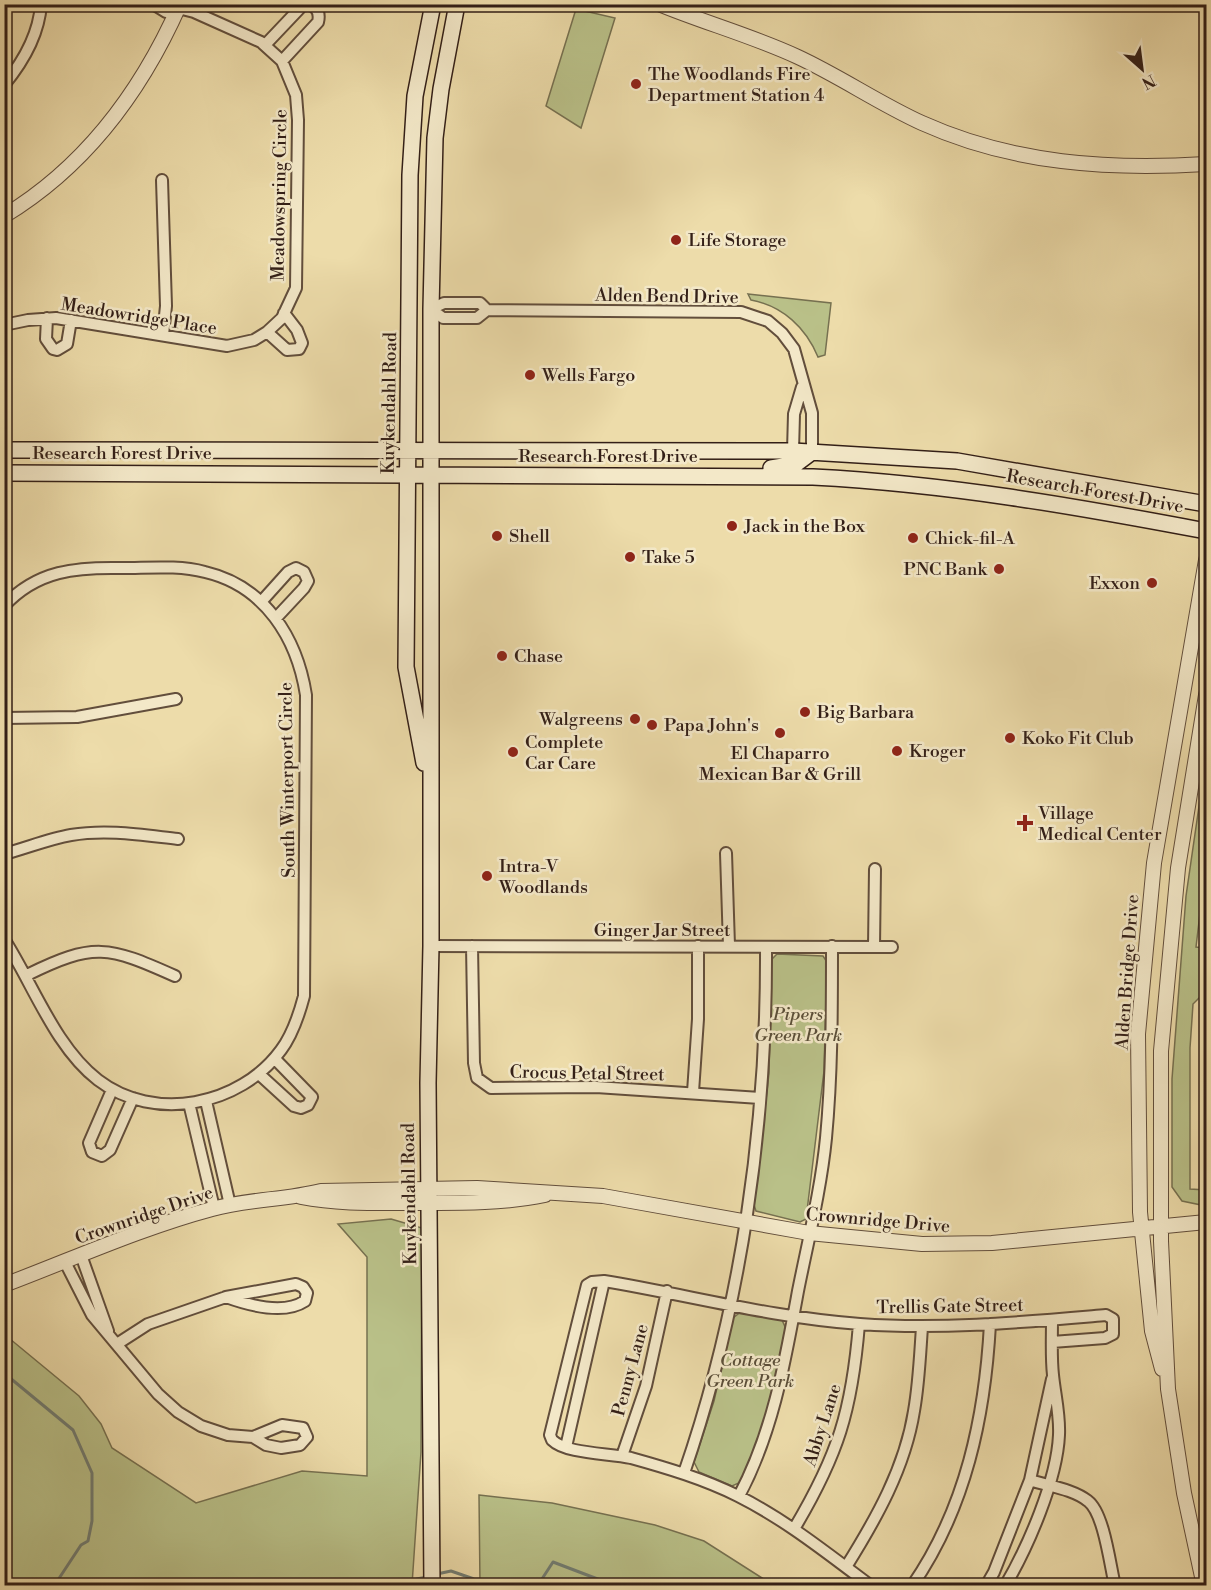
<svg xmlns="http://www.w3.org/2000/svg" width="1211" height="1590" font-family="'Libre Bodoni',serif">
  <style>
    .green { fill: #b9c088; stroke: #767050; stroke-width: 1.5 }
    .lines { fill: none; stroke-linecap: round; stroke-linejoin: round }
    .stream { stroke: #717c72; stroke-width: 3 }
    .minor-casing { stroke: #624e3c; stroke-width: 14 }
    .tertiary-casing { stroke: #624e3c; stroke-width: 16 }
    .secondary-casing { stroke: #331f17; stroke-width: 18 }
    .minor { stroke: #f3e8c8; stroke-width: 10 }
    .tertiary { stroke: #f3e8c8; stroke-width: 14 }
    .secondary { stroke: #f3e8c8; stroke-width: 15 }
    .poi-dot { fill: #8f2418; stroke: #f3e8c8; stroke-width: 2 }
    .labels { text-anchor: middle; stroke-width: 5; stroke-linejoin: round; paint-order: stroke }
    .poi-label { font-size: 18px; fill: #331f17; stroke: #f3e8c8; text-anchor: start }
    .street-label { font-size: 18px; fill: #331f17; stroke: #f3e8c8 }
    .park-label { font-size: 18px; font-style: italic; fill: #5b4f39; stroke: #f3e8c8 }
  </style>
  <rect width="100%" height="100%" fill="#eddcaa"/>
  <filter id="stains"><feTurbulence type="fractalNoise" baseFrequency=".00333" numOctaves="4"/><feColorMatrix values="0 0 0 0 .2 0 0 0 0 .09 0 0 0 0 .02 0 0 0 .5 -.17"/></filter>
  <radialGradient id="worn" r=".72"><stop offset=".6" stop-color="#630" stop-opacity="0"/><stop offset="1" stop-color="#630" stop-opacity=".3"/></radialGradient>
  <path class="green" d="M576,9l39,9 -34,110 -35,-22z
    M748,294l83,9 -6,52 -7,2c-12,-29 -35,-51 -67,-57z
    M1206,758v105l-10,84 10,1v43l-13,13 -3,44v141l16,1v16l-24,-5 -10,-14v-108l14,-183z
    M777,954l46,2 4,6 -3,109 -18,148 -6,3 -44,-11 -2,-6 15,-132 2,-113z
    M391,1219l31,9 -1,224 -9,133h-407l-1,-251 75,62 22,28 11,24 84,55 106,-32 65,5v-219l-29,-33z
    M742,1311l39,7 6,13 -14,62 -20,68 -14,22 -7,3 -33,-14 -5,-10 20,-61 19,-83z
    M479,1495l73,8 103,22 49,16 69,44h-293z"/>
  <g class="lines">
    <path class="stream" d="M4,1373l69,57 19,43v48l-4,20 -7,4 -27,41
      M437,1574l14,-3 23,8 36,2 6,5
      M156,1586h11
      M262,1586h31
      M373,1586v-6l43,-1 12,-2
      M534,1586l6,-4 13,-20 63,24"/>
    <defs>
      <path id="minor" d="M265,45l37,-39c11,-4 19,4 16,16l-36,39
        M4,85c19,-23 35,-51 37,-81
        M162,180l4,126 -3,29
        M431,309l12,9h34l10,-8 254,2 27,9 14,12 12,16 18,64v39
        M431,309l13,-6h36l7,7
        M47,318l-1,21 7,10 4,1 10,-6 4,-24
        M4,325l24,-5 28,-2 171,28 27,-6 13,-8 15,-14 14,-30 2,-168 -2,-25 -14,-34 -21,-19 -67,-30 -16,-4 -12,4 -13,-8
        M267,332l20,18 12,-1 3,-6 -5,-13 -13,-17
        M793,451l1,-37 8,-27
        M261,602l27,-30 8,-4 8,4 4,9 -4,7 -28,30
        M4,606c33,-36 73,-39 118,-38 27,0 56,-3 83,4 60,14 92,66 101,123l-2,301c-5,19 -11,38 -23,54 -41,56 -127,73 -183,30 -43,-33 -65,-96 -94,-141
        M4,718l73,-1 99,-18
        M726,853l3,93
        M4,854c23,-6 44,-15 67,-19 36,-6 71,0 107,4
        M431,946l461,1
        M472,946l2,117 3,15 14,10 105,-1 164,11
        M874,947l1,-78
        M27,975c67,-33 81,-29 148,1
        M259,1074l35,32 7,2 7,-3 4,-8 -37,-38
        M112,1090l-23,53 3,9 10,4 8,-6 23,-52
        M693,1092l5,-73v-73
        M206,1101l24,104
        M189,1103l25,105
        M81,1255l27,76
        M65,1262l27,53 66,79 20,18 23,14 27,9 25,2 13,8 15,3 19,-3 7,-8 -4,-9 -21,-3 -29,12
        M296,1284l7,3 4,6 -2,8c-21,14 -57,4 -79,-4z
        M117,1344l31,-20 78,-27
        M566,1447l38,-166
        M622,1456l24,-70 21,-95
        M684,1473c58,-168 83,-349 82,-526
        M1030,1480c18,6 43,9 58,21 16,12 22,64 27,85
        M739,1496c34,-64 46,-134 59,-205 10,-50 23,-102 28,-153 6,-63 6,-128 6,-192
        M794,1529c44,-74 58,-118 65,-205
        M846,1567c30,-48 59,-99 68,-156 5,-28 6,-56 8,-84
        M871,1586c-43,-32 -85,-66 -133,-90 -34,-17 -71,-28 -107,-38 -22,-5 -65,-4 -79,-18l-2,-5 37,-150 5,-3 12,-1c85,14 170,37 256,43 82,6 165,-2 246,-9l7,4v15l-8,4 -53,4
        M912,1586c54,-78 73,-170 78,-262
        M986,1586l8,-14 36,-92 22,-101
        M1005,1586c23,-39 52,-106 54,-151 1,-21 -4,-40 -6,-60 -2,-18 -1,-37 -1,-55"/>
      <path id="tertiary" d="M659,4c46,19 94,32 139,53 43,20 82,47 124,66 91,41 187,47 284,41
        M4,216c81,-49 138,-126 176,-212
        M301,1197c36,7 74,6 111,6 44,0 89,1 133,-8
        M4,1285c69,-26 137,-57 208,-76 36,-10 73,-9 109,-18l156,-3 126,8 206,37 113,11 70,-1 214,-21
        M1162,1369l-10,-38 -12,-119 -2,-178 16,-171 52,-303
        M1204,1586l-20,-93 -16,-104 -7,-148v-190l17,-183 28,-173"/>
      <path id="secondary" d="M4,450l789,1 164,10 249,43
        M771,468l25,-4 16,-12
        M4,473l809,4c135,7 261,29 393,54
        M424,763l-18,-96 4,-492 5,-79 18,-92
        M432,1586l-4,-503 3,-137v-637l4,-171 6,-49 16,-85"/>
    </defs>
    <use href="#minor" class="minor-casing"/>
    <use href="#tertiary" class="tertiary-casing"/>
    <use href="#secondary" class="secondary-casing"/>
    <use href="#minor" class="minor"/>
    <use href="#tertiary" class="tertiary"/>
    <use href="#secondary" class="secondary"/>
  </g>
  <g class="poi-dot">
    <circle cx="636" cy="84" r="6"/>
    <circle cx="676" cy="240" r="6"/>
    <circle cx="530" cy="375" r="6"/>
    <circle cx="732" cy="526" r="6"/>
    <circle cx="497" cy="536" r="6"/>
    <circle cx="913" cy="538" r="6"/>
    <circle cx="630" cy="557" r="6"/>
    <circle cx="999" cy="569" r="6"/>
    <circle cx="1152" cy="583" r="6"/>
    <circle cx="502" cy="656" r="6"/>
    <circle cx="805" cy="712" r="6"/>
    <circle cx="635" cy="719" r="6"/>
    <circle cx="652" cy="725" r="6"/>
    <circle cx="780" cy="733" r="6"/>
    <circle cx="1010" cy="738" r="6"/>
    <circle cx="897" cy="751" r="6"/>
    <circle cx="513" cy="752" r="6"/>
    <path d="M1022 814h6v6h6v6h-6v6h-6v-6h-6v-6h6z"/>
    <circle cx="487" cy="876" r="6"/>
  </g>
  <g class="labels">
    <g class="poi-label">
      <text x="648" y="80">The Woodlands Fire<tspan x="648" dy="21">Department Station 4</tspan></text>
      <text x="688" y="246">Life Storage</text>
      <text x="542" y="381">Wells Fargo</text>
      <text x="744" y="532">Jack in the Box</text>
      <text x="509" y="542">Shell</text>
      <text x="925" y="544">Chick-fil-A</text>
      <text x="642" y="563">Take 5</text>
      <text x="987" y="575" text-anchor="end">PNC Bank</text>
      <text x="1140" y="589" text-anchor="end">Exxon</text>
      <text x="514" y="662">Chase</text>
      <text x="817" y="718">Big Barbara</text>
      <text x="623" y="725" text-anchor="end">Walgreens</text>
      <text x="664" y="731">Papa John's</text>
      <text x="1022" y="744">Koko Fit Club</text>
      <text x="525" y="748">Complete<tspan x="525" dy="21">Car Care</tspan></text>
      <text x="909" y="757">Kroger</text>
      <text x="780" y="759" text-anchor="middle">El Chaparro<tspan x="780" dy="21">Mexican Bar &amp; Grill</tspan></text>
      <text x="1038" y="819">Village<tspan x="1038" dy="21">Medical Center</tspan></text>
      <text x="499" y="872">Intra-V<tspan x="499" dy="21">Woodlands</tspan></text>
    </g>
    <g class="street-label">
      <text transform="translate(279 195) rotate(-89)" y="6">Meadowspring Circle</text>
      <text transform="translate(667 296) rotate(1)" y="6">Alden Bend Drive</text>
      <text transform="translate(139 316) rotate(9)" y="6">Meadowridge Place</text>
      <text transform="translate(389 403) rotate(-89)" y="6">Kuykendahl Road</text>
      <text x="122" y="459">Research Forest Drive</text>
      <text x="608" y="462">Research Forest Drive</text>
      <text transform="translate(1095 491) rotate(10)" y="6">Research Forest Drive</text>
      <text transform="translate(287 780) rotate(-91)" y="6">South Winterport Circle</text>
      <text x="662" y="936">Ginger Jar Street</text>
      <text transform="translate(1127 972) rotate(-86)" y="6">Alden Bridge Drive</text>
      <text transform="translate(587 1073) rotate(1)" y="6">Crocus Petal Street</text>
      <text transform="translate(409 1194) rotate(-91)" y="6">Kuykendahl Road</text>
      <text transform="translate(144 1215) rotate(-19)" y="6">Crownridge Drive</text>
      <text transform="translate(878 1220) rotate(5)" y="6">Crownridge Drive</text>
      <text transform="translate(950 1306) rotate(-1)" y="6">Trellis Gate Street</text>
      <text transform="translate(630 1370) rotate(-75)" y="6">Penny Lane</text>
      <text transform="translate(822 1425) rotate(-72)" y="6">Abby Lane</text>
    </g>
    <g class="park-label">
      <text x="798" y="1020">Pipers<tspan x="798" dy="21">Green Park</tspan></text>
      <text x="750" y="1366">Cottage<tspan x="750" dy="21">Green Park</tspan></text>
    </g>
  </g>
  <rect width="1211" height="1590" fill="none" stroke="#eddcaa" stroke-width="24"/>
  <rect x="6" y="6" width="1199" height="1578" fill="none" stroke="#331f17" stroke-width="3"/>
  <rect x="12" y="12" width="1187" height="1566" fill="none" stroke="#331f17" stroke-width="1.5"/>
  <g transform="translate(1142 69) rotate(152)" stroke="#f3e8c8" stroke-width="4.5" paint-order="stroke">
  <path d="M0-4.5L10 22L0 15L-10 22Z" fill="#331f17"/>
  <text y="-9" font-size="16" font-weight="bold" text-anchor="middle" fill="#331f17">N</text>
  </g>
  <rect width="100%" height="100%" filter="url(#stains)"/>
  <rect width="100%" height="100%" fill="url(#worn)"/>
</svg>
